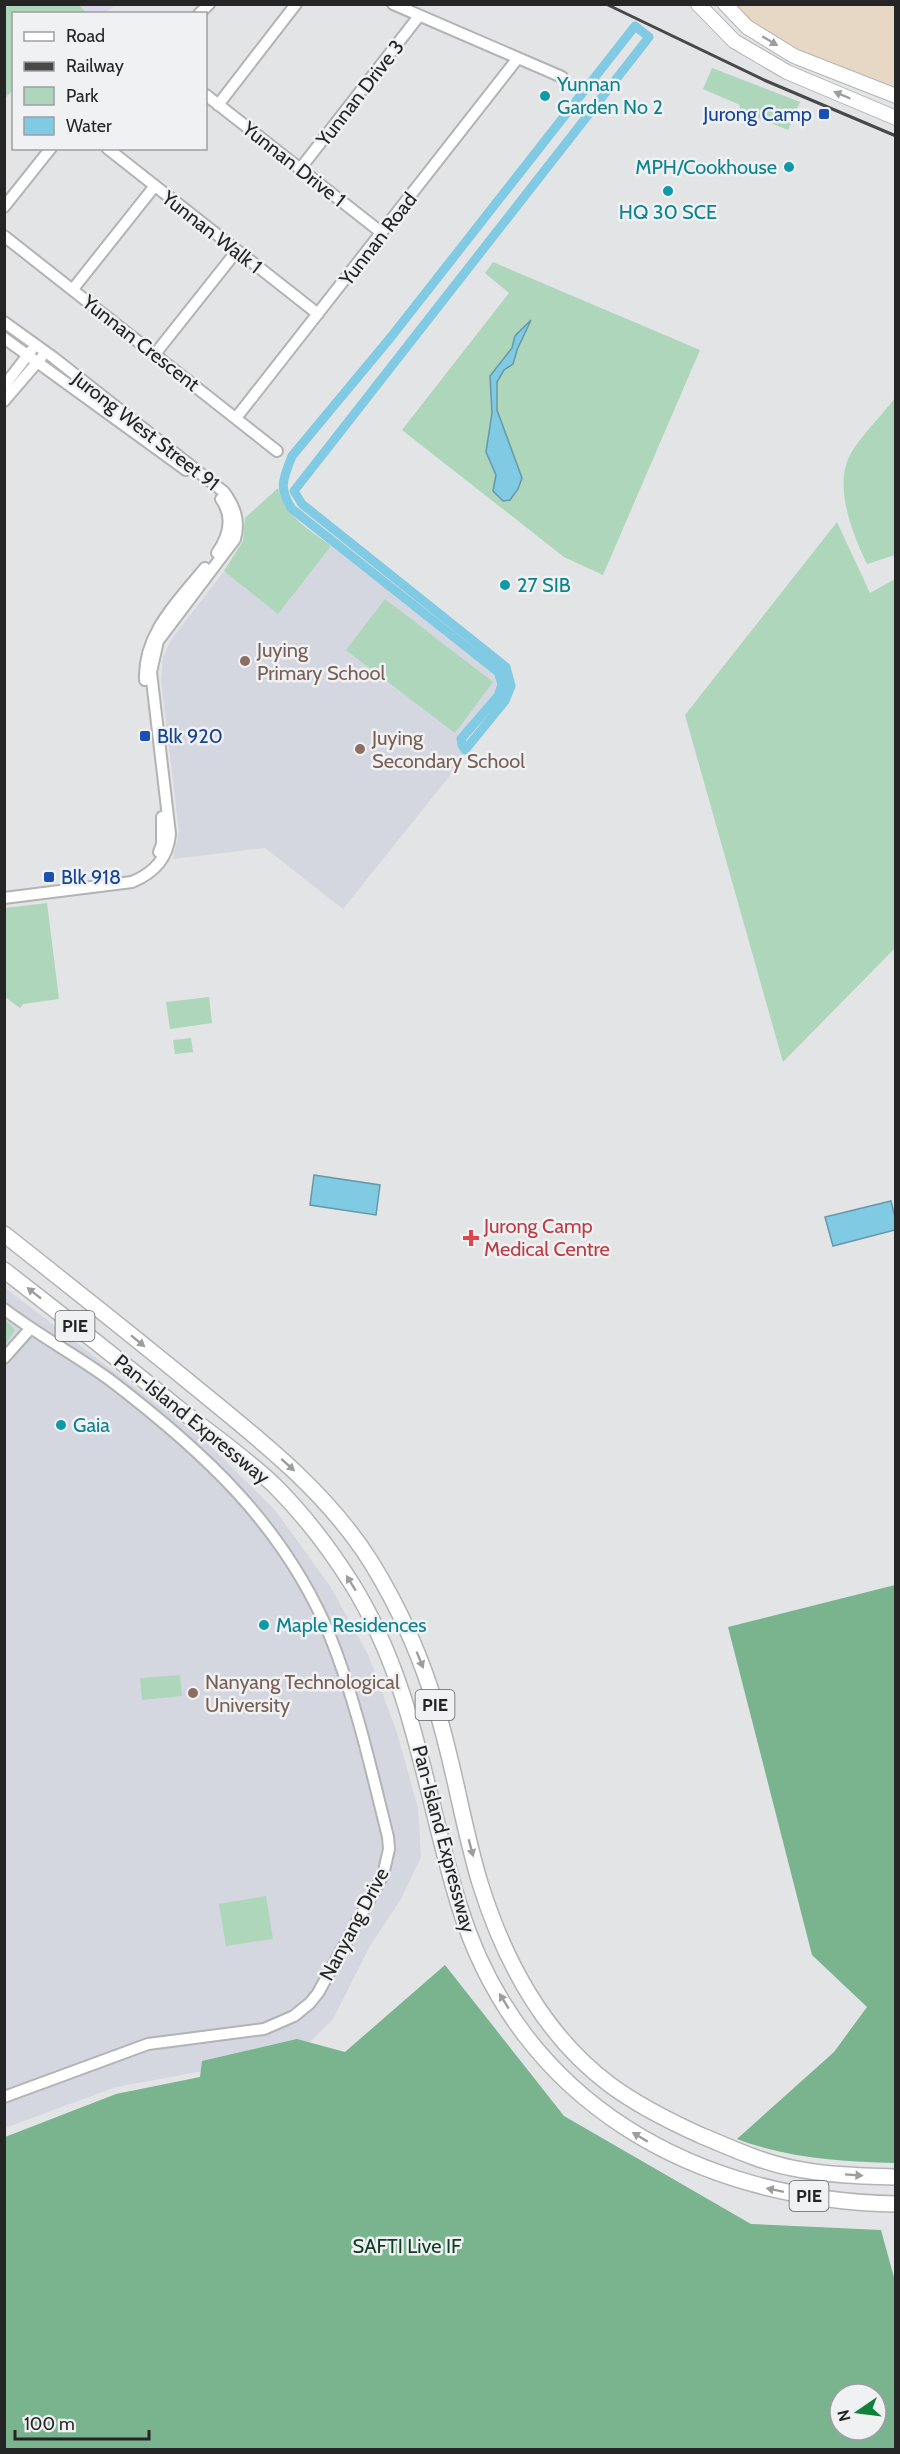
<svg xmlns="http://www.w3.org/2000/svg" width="900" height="2454" font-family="Cabin,sans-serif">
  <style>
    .commercial { fill: #dad7ed }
    .industrial { fill: #e6d8c5 }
    .built { fill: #d4d7df }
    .green { fill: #add6bb }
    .forest { fill: #79b48f; fill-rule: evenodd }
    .water { fill: #80cae3; stroke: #6598aa; stroke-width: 1.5 }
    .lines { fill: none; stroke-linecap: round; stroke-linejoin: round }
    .canal { stroke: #80cae3; stroke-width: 9 }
    .minor-casing { stroke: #b2b3b4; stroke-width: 14 }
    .major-casing { stroke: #b2b3b4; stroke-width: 16 }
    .highway-casing { stroke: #b2b3b4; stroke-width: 18 }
    .minor { stroke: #fff; stroke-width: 10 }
    .major { stroke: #fff; stroke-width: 14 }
    .highway { stroke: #fff; stroke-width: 15 }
    .rail { stroke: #484849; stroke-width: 3 }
    .oneway { fill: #9d9d9d }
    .culture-dot { fill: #0f9aa8; stroke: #f0f1f3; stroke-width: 2 }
    .transit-dot { fill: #1a4fb4; stroke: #f0f1f3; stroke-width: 2 }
    .education-dot { fill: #8d6e63; stroke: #f0f1f3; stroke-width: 2 }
    .health-dot { fill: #e0444e; stroke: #f0f1f3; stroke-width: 2 }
    .labels { text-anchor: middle; stroke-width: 5; stroke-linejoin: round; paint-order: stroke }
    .shield { fill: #f0f1f3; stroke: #626264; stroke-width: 1.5 }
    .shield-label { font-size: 18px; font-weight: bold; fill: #252526 }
    .culture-label { font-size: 20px; fill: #0d838f; stroke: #f0f1f3; text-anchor: start }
    .street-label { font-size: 20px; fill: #252526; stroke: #f0f1f3 }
    .transit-label { font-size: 20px; fill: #164399; stroke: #f0f1f3; text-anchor: start }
    .education-label { font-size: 20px; fill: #785e54; stroke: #f0f1f3; text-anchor: start }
    .health-label { font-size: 20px; fill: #be3a42; stroke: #f0f1f3; text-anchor: start }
    .park-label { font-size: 20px; fill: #0d3d24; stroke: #f0f1f3 }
  </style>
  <rect width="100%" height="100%" fill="#e3e4e5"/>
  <path class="commercial" d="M79,5h36l-11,9 -17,-1z"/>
  <path class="industrial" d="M734,5h161v85l-134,-57z"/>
  <path class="built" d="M331,546l161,126 5,10 -3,11 -33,41 -2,12 5,12 -121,151 -78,-61 -92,11 6,-28 -18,-151 2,-23 8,-17 53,-69 54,42z
    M4,1287l202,155 69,68 55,76 38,68 29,79 21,75 3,49 -20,42 -31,47 -37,73 -27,27 -102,25 -88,16 -111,41z"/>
  <path class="green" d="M5,4l74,1 8,8 -73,1 -1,76 -8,8z
    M712,68l88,34 -12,28 -49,-20 1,-5 -37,-16z
    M493,262l207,88 -97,225 -39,-18 -162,-127 107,-137 -24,-20z
    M895,398v157l-28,9c-14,-29 -33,-76 -18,-107 9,-18 34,-43 46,-59z
    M278,488c7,29 31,41 53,58l-53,68 -54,-43 19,-30 2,-23z
    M837,522l33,71 25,-14v369l-112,114 -98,-347z
    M385,599l108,83 -38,51 -109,-83z
    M47,903l12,96 -36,5 -3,4 -15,-11v-89z
    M209,997l3,26 -42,6 -4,-27z
    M191,1038l2,14 -18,2 -2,-14z
    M5,1320l10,10 -10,15z
    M180,1675l2,21 -40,4 -2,-22z
    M266,1896l7,43 -47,7 -7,-42z"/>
  <path class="forest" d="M895,1585v578c-52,-1 -109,-5 -158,-24l97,-87 33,-45 -55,-52 -84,-328z
    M445,1965l119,151 187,108 130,6 14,51v168h-890v-312l111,-43 84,-17 2,-16 95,-22 48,13zM840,2394h36v36h-36z"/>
  <path class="water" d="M531,320l-14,30 -4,14 -9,6 -7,12v28l25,68 -4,11 -8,11 -7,1 -10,-10 3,-16 -10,-23 6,-39 -2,-37 22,-28 3,-12z
    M314,1175l66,10 -4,30 -66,-10z
    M891,1201l4,16v13l-62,16 -8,-29z"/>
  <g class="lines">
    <path class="canal" d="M635,26l14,11 -355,454 8,13 204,163 5,19 -6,15 -40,49 -3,-5 -1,-6 37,-43 4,-12 -4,-12 -206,-163c-14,-21 -9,-30 0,-53l99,-119z"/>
    <defs>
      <path id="minor" d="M393,4l169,73
        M199,14l10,-10
        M206,95l176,138
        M218,105l78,-101
        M107,148l211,166
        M300,169l119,-153
        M4,207l47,-59
        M4,236l273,215
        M73,289l81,-102
        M4,322l50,36 170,134c11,15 16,29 11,47l-77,102 -7,31 19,162c-2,24 -16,39 -38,48l-128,16
        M4,338l182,132
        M155,354l81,-102
        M4,386l27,-35
        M4,401l37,-43
        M236,418l282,-360
        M217,553c12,-17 17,-36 4,-54
        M145,680c-2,-46 33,-79 60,-112
        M159,852l3,-8v-27
        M4,1309c34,26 72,46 106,71 93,71 174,145 220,256 26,65 41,133 58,201l1,12 -6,26 -65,118 -8,10 -16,13 -30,13 -116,15 -144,53
        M4,1358l26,-29"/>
      <path id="major" d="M698,4l36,37 53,31 109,46
        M725,4l22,23 47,29 102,40"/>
      <path id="highway" d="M4,1234c62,49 124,98 185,148 66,54 136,107 182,180 29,47 52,99 67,152 17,56 25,113 42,169 24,77 64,152 129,201 28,21 60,37 91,51 29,12 61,27 92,33 33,7 69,8 104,9
        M4,1270c59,46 117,91 174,138 32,25 68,50 97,78 29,29 55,63 77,98 62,100 73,211 107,321 61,199 238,295 437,299"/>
    </defs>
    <use href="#minor" class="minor-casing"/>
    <use href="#major" class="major-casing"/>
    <use href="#highway" class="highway-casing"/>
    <use href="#minor" class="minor"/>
    <use href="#major" class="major"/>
    <use href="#highway" class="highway"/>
    <path class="rail" d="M606,4l158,76 132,56"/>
  </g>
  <defs><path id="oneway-solid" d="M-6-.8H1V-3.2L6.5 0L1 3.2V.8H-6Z" transform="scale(1.5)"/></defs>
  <g class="oneway">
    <use href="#oneway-solid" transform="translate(770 41) rotate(31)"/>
    <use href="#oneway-solid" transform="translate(842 95) rotate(-157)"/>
    <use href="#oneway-solid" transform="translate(34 1293) rotate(-142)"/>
    <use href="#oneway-solid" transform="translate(138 1341) rotate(39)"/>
    <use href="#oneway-solid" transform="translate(288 1465) rotate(42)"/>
    <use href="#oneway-solid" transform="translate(351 1583) rotate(-122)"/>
    <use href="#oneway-solid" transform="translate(420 1660) rotate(68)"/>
    <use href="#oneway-solid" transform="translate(471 1848) rotate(75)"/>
    <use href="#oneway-solid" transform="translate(504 2001) rotate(-121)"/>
    <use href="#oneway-solid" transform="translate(640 2137) rotate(-149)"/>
    <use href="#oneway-solid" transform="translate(854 2175) rotate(4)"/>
    <use href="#oneway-solid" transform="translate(775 2190) rotate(-168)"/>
  </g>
  <g class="culture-dot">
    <circle cx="545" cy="96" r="6"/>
    <circle cx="789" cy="167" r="6"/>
    <circle cx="668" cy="191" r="6"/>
    <circle cx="505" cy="585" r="6"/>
    <circle cx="61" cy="1425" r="6"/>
    <circle cx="264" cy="1625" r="6"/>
  </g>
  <g class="transit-dot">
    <rect x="818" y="108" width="12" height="12" rx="3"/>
    <rect x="139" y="730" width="12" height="12" rx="3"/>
    <rect x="43" y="871" width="12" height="12" rx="3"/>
  </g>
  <g class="education-dot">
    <circle cx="245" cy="661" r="6"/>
    <circle cx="360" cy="749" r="6"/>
    <circle cx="193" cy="1693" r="6"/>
  </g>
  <path class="health-dot" d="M468 1229h6v6h6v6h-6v6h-6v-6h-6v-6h6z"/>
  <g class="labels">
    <g class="shield">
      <rect x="55.5" y="1311" width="39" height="30" rx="4.5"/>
      <rect x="415.5" y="1690" width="39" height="30" rx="4.5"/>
      <rect x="789.5" y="2181" width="39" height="30" rx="4.5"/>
    </g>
    <g class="shield-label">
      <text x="75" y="1332">PIE</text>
      <text x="435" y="1711">PIE</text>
      <text x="809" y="2202">PIE</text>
    </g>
    <g class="culture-label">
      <text x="557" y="91">Yunnan<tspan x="557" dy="23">Garden No 2</tspan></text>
      <text x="777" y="174" text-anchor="end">MPH/Cookhouse</text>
      <text x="668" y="219" text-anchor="middle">HQ 30 SCE</text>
      <text x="517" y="592">27 SIB</text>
      <text x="73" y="1432">Gaia</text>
      <text x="276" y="1632">Maple Residences</text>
    </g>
    <g class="street-label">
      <text transform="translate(360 93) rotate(-52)" y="7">Yunnan Drive 3</text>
      <text transform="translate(294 164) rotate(38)" y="7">Yunnan Drive 1</text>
      <text transform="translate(212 232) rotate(38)" y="7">Yunnan Walk 1</text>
      <text transform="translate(378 239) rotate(-52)" y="7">Yunnan Road</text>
      <text transform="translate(141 343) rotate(38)" y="7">Yunnan Crescent</text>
      <text transform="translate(146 431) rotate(38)" y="7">Jurong West Street 91</text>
      <text transform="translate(192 1419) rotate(39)" y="7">Pan-Island Expressway</text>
      <text transform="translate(444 1839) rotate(75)" y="7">Pan-Island Expressway</text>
      <text transform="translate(354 1924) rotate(-62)" y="7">Nanyang Drive</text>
    </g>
    <g class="transit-label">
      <text x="812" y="121" text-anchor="end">Jurong Camp</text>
      <text x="157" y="743">Blk 920</text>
      <text x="61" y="884">Blk 918</text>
    </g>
    <g class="education-label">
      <text x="257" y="657">Juying<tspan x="257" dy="23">Primary School</tspan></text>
      <text x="372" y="745">Juying<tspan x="372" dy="23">Secondary School</tspan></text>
      <text x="205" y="1689">Nanyang Technological<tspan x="205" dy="23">University</tspan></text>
    </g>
    <g class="health-label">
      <text x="484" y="1233">Jurong Camp<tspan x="484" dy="23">Medical Centre</tspan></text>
    </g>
    <g class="park-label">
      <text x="407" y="2253">SAFTI Live IF</text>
    </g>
  </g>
  <rect width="900" height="2454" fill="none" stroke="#252526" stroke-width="12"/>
  <rect x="12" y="12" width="195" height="138" fill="#f0f1f3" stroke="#9f9fa1" stroke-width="1.5"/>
  <rect x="24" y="32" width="30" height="9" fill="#ffffff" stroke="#9f9fa1" stroke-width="1.5"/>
  <text x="66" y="42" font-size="18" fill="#252526">Road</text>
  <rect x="24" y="62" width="30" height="9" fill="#484849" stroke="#9f9fa1" stroke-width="1.5"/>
  <text x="66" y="72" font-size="18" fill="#252526">Railway</text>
  <rect x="24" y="87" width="30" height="18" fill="#add6bb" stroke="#9f9fa1" stroke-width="1.5"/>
  <text x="66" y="102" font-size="18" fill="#252526">Park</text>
  <rect x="24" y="117" width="30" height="18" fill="#80cae3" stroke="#9f9fa1" stroke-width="1.5"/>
  <text x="66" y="132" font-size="18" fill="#252526">Water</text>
  <g transform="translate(858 2412) rotate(256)"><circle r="28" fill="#f0f1f3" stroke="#9f9fa1" stroke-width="1.5"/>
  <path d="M0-4.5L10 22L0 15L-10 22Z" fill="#0c823b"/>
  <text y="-9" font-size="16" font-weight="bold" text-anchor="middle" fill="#252526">N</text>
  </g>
  <path d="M15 2430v9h134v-9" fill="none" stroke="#252526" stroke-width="3"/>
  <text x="24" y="2430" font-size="18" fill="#252526" stroke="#f0f1f3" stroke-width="4.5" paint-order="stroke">100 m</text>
</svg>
